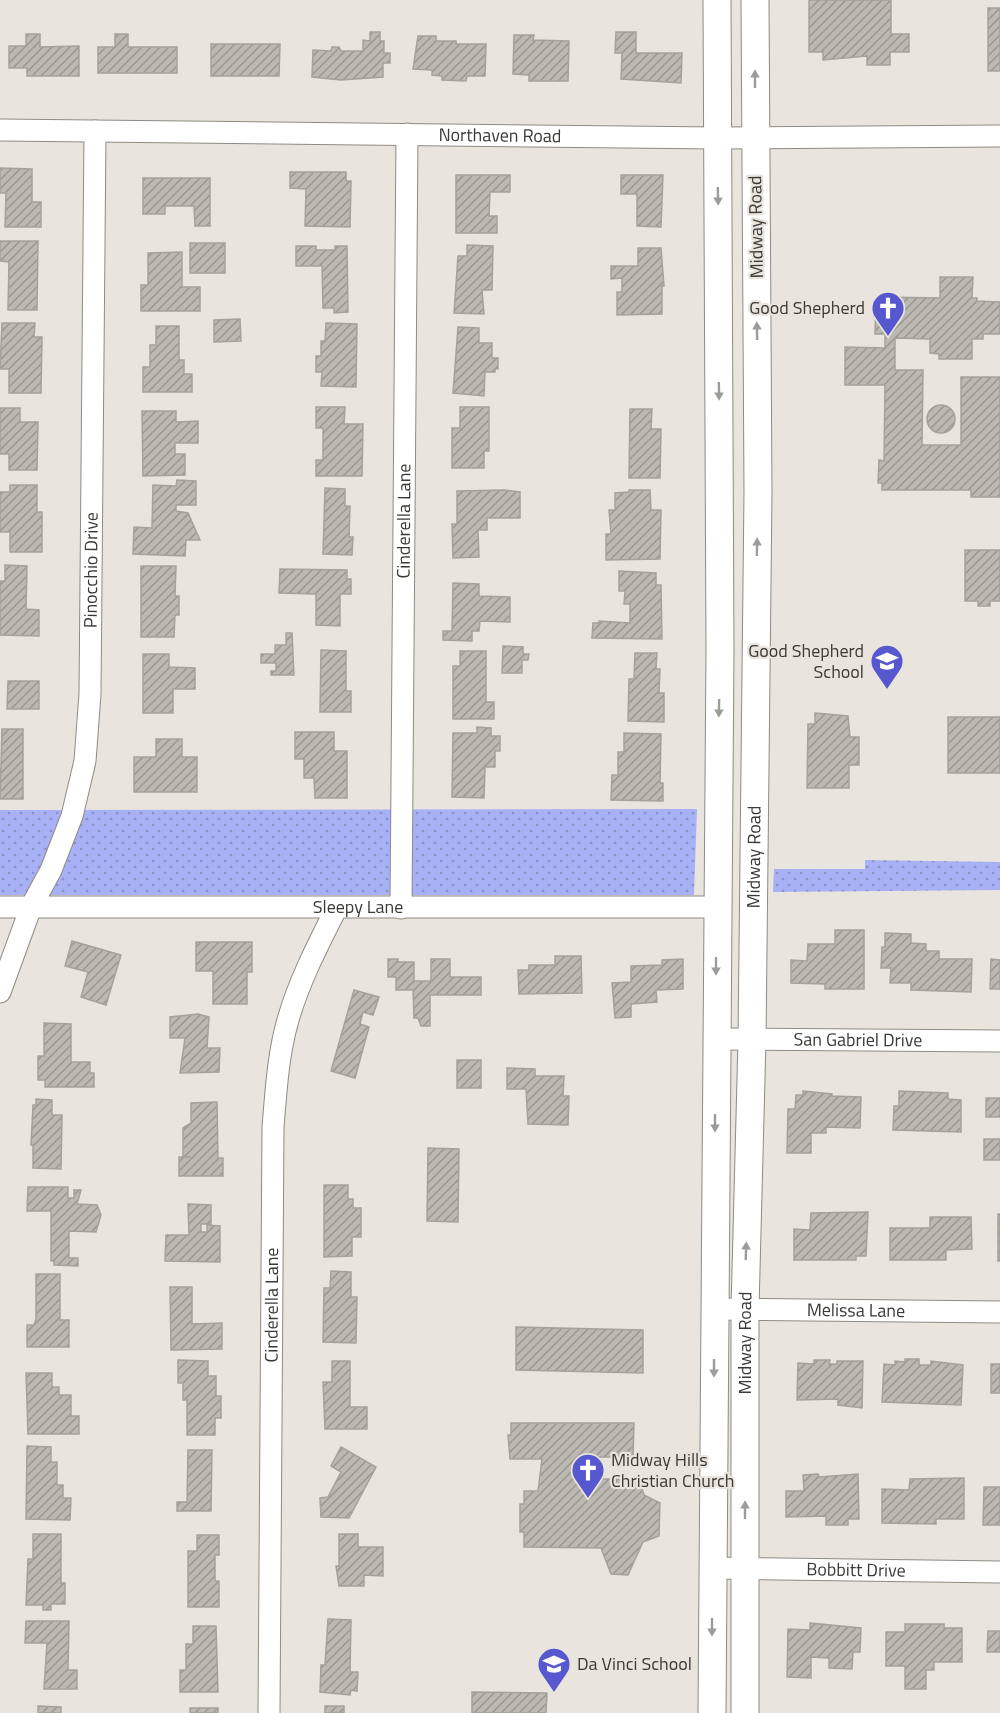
<svg xmlns="http://www.w3.org/2000/svg" width="1000" height="1713" font-family="'Titillium Web',sans-serif">
  <style>
    .park { fill: url(#park-dots) }
    .building { fill: url(#building-hatch); stroke: #a5a29b; stroke-width: 1.5 }
    .lines { fill: none; stroke-linecap: round; stroke-linejoin: round }
    .minor-casing { stroke: #8e8b84; stroke-width: 23 }
    .major-casing { stroke: #8e8b84; stroke-width: 29 }
    .minor { stroke: #fff; stroke-width: 21 }
    .major { stroke: #fff; stroke-width: 27 }
    .oneway { fill: #9c9c9a }
    .labels { text-anchor: middle; stroke-width: 4.5; stroke-linejoin: round; paint-order: stroke }
    .street-label { font-size: 18px; fill: #3a3936; stroke: #e9e5de }
    .poi-label { font-size: 18px; fill: #3a3936; stroke: #e9e5de; text-anchor: end }
  </style>
  <defs>
    <pattern id="park-dots" width="8" height="8" patternUnits="userSpaceOnUse" patternTransform="scale(1.5)"><rect width="8" height="8" fill="#a8b1f5"/><path d="M2 2h.1M6 6h.1" fill="none" stroke="#8a91c7" stroke-width="1.8" stroke-linecap="round"/></pattern>
    <pattern id="building-hatch" width="6" height="6" patternUnits="userSpaceOnUse" patternTransform="scale(1.5)"><rect width="6" height="6" fill="#bcb9b2"/><path d="M-1 1l2-2M0 6l6-6M5 7l2-2" fill="none" stroke="#9a9792"/></pattern>
  </defs>
  <rect width="100%" height="100%" fill="#e9e5de"/>
  <path class="park" d="M697,809l-3,86h-694v-85z
    M865,860l135,2v28l-227,2 1,-23h91z"/>
  <path class="building" d="M809,0h82v34h18v18h-19v13h-23v-9l-44,4v-8h-14z
    M988,8h12v63h-12z
    M370,32h10v9h4v12h6v10h-7v14l-42,3 -29,-3 1,-27 18,1 1,-4h7l2,4h22v-11l7,1z
    M616,32h20v21h46l-1,30 -60,-4 1,-26h-7z
    M26,34h14v13l39,-1v30h-52v-8h-18v-22h17z
    M115,34h13v13h49v26h-79v-26h17z
    M514,35h20l-1,5 36,1 -1,40h-39v-6l-16,-1z
    M418,36h18v5h20v3h30l-1,32h-18l-1,5 -24,-1v-4l-10,-1v-5l-19,-1z
    M211,44h69l-1,32h-68z
    M0,168l32,1v33h9v25h-36l1,-34h-6z
    M290,172h56v9h5l-1,46 -45,-1 1,-37 -16,-1z
    M456,175h54v17h-20l-1,24h8v17h-41z
    M621,175h42l-2,52 -24,-1v-32h-16z
    M143,178h67v48h-15l-1,-20h-29v8h-22z
    M0,241h38l-1,69h-29l1,-48 -9,-1z
    M190,243h35v30h-35z
    M467,245l26,1 -1,44h-10l2,24 -30,-1 4,-57h9z
    M296,246h20v4h19v-4h12l1,66 -14,1v-5h-11l-1,-42h-26z
    M638,248h23l3,38h-2v28l-45,1v-23h5v-14l-11,1v-13h27z
    M182,252v35h18v24h-59v-26h7v-32z
    M940,277h33l-1,21h5v3l23,1v32h-17v5h-11v20h-33v-5l-9,-1v-14l-35,-1v32h28l-1,75h39v-68h39v120h-29v-7h-89v-7h-4l1,-23 5,1 1,-76h-40v-38l40,1v-14h-10l1,-31h7v-6l57,1z
    M240,319l1,22 -27,1v-22z
    M2,323h33l-1,14h8l-1,56h-32v-24h-9z
    M326,323l31,1 -1,63 -35,-1 1,-14h-6v-16h5v-15h4z
    M156,326h23v34h5v14h8v18h-49v-25h7v-22h6z
    M458,327l21,1v15h13v15h6v11h-3v3h-10l-1,24 -31,-3z
    M927 419a14 14 0 1 1 28 0a14 14 0 1 1-28 0Z
    M316,407h29l-1,17h19l-1,52h-46v-16h7v-32h-7z
    M460,407h29v44h-5v17h-32v-40h8z
    M0,408h20v14h18l-1,48h-28v-16h-9z
    M630,409h22l-1,20h10l-1,49h-31z
    M142,411h34v11l22,-1v22h-23v11h10v21l-42,1z
    M177,480l19,1v24h-20v6l12,2 12,27h-14l-1,16 -52,-2 1,-27 18,1 1,-43 23,1z
    M10,485h27v27h5v40h-32v-20h-10v-40h10z
    M325,488l20,1v17h5l-1,31h4l-1,18 -29,-1z
    M504,490l16,2v26h-33v12h-9l1,27 -26,1 -1,-34h5v-33z
    M629,490h21l1,20h10l-1,49 -54,1v-26h5l-2,-24h6v-17l14,-1z
    M965,550h35v51h-10v5h-12v-5h-13z
    M5,565l22,1 -1,43 13,1v26l-39,-1v-54h5z
    M141,566h35l-1,30h4v19h-4l-1,22h-33z
    M280,569l67,1v9h4v15h-11v32l-24,-1v-31l-37,-1z
    M619,571l37,2v12h5l1,54 -70,-1 1,-15h6v-2l31,2v-19h-6l1,-13h-6z
    M453,583l26,1v12l31,1v25l-30,-1 -1,10h-7v10l-29,-1v-9h9z
    M286,633h6l2,42h-23v-4h5v-8h-15v-9h14v-9h11z
    M503,646l20,1v7h6l-1,6h-6v13h-20z
    M321,650l25,1v40h5v21h-31z
    M460,651h26v51h8v17h-41v-53h7z
    M635,653h22l-1,16h4l-1,24h5v29l-36,-1 1,-42h5z
    M143,654h26v13l26,1v21h-22v24h-30z
    M8,681h31v28h-32z
    M815,713l33,3 2,21h9v28h-10v23h-42l1,-64h7z
    M948,717h52v56h-52z
    M477,727l14,1v8h9v15h-5v16h-10l-1,31 -32,-1 1,-64h24z
    M2,729h21v70h-23z
    M295,732h39v19h13v47h-32l-1,-20h-10v-19h-9z
    M624,733l37,1 -1,49h3v18l-52,-1 1,-25h6v-23h6z
    M156,739h26v18h15v35h-63v-35h22z
    M835,930h29v59h-39v-5l-34,-1v-23l16,1 1,-17h27z
    M885,933l26,1v9l15,1v7h13v8h33l-1,33 -60,-2v-7h-21l1,-15h-10l1,-21h3z
    M72,941l49,14 -15,50 -25,-8 7,-25 -23,-6z
    M196,942h56v30h-5v32h-34v-33h-17z
    M555,956h26l1,37 -63,1 -1,-24h11v-5h26z
    M388,959h10v3h16v19h17v-22h19v18h31v18h-51v31h-9l-3,-8h-4l-1,-28h-17v-13h-8z
    M683,959v30l-27,1 1,12 -26,2v13l-16,1 -3,-35 19,-1v-16l31,-1v-5z
    M991,959l9,1v29h-10z
    M354,990l25,7 -6,18 -10,-3 -3,12 9,3 -14,51 -24,-7z
    M198,1014l11,3 -2,31h13l-1,24 -39,1 5,-35h-15v-21z
    M44,1023l27,1v38h19v11h4v14h-49v-7h-7v-24h6z
    M457,1060h24v28h-24z
    M507,1068l28,1v7h29l-1,20h6l-1,29 -40,-1 -2,-35h-19z
    M803,1091l29,3v2l29,1 -1,31 -34,-1v6h-15v20h-24l1,-44h7l1,-14h7z
    M899,1091l49,2v6l13,1v32l-68,-2 1,-24h5z
    M986,1098h14v19h-14z
    M36,1099l16,1v15h10l-1,54 -28,-1v-23h-2l2,-40h3z
    M217,1102l1,56h5v18h-44v-19h12l-8,-1v-28l8,-5v-20z
    M984,1139h16v21h-16z
    M428,1148l31,1 -1,73 -31,-1z
    M324,1185h24v14h5v9h8v29h-9v19l-28,1z
    M28,1187h40v11h6v-8h7l-4,14 20,1 4,10 -5,17 -27,-1v27h9v8l-24,-1v-4h-3v-50h-24z
    M188,1204l23,1v19h-10v8h6v-7l13,1v36l-55,-1 1,-26h23z
    M868,1212l-2,44h-10v4h-62v-31l16,1 1,-17z
    M998,1214h2v47h-2z
    M930,1217h41l1,32 -26,1v10h-56v-32h40z
    M331,1271l20,1v25h6l-1,46 -33,-1 1,-54h6z
    M36,1274h24v46h9v27h-42v-22h7l2,-6z
    M170,1287h22v37l30,-1v26l-51,1z
    M516,1327l127,3v43l-127,-3z
    M905,1359h14v6h12v-4l32,4 -2,40 -79,-3 2,-38 11,1v-4l10,1z
    M178,1360l30,1v15h8v20h5v22h-6v17h-28v-35h-4v-17h-5z
    M814,1360h16l-1,4h8v-3h26l-1,47 -24,-3v-6l-41,1 1,-37 16,1z
    M332,1361h18v46h17v22h-42l-2,-47h9z
    M991,1364h9v29h-9z
    M26,1373h26v14h7v8h12v21h8v18h-51z
    M511,1423h123l-1,34h-44v22h50l5,16 16,8 -1,33 -16,6 -15,33 -17,-1 -10,-26 -77,-1v-15h-4v-28h4v-13h14l4,-32h-32l-2,-24h3z
    M27,1446l24,1v15h6v23h6v13h8l-1,22 -44,-1z
    M341,1447l35,20 -27,51 -28,-1 -1,-19 8,-1 13,-25 -10,-6z
    M188,1450h24l-1,61h-34v-9h10z
    M818,1474l1,3 39,-3 1,45h-11v6h-22v-9l-40,1v-26h18l-1,-16z
    M964,1478v41h-28v5l-54,-1v-34l27,1 1,-11z
    M984,1487h16v38h-17z
    M33,1534h28v49h4v21h-14v6h-8v-5h-17l2,-46h5z
    M339,1534h19v13h25v29l-19,-1v11h-25l-3,-20h3z
    M197,1535h22v20h-4v26h4v26h-31v-56h9z
    M328,1619l23,1 -1,52h8l-1,19 -6,-1 -1,5 -30,-3 1,-27h4z
    M26,1621h43l-1,49h9v19h-33l3,-46h-22z
    M810,1623l51,5 -1,24h-7l-1,17 -23,-1v-10l-18,-1v21l-24,-1 1,-48 22,1z
    M905,1624h39v4h18v34h-28v8h-8v19h-21v-23h-19v-34h19z
    M193,1626h23l2,66h-38v-22h6v-26h7z
    M988,1631h12v21h-13z
    M472,1692l75,1 -1,20h-74z
    M38,1706l23,1v6h-23z
    M325,1706h19v7h-19z
    M190,1708h28v5h-28z"/>
  <g class="lines">
    <defs>
      <g id="minor">
        <path id="s1" d="M0,130l717,8 283,-2"/>
        <path id="s2" d="M0,907h716"/>
        <path id="s3" d="M401,908l6,-774"/>
        <path id="s4" d="M0,992l31,-85 20,-37 21,-54 13,-55 5,-67 5,-563"/>
        <path id="s5" d="M716,1039l284,2"/>
        <path id="s6" d="M714,1309l286,3"/>
        <path id="s7" d="M712,1568l288,4"/>
        <path id="s8" d="M269,1713l4,-586c3,-35 5,-73 15,-107 11,-39 30,-75 48,-111"/>
      </g>
      <g id="major">
        <path d="M712,1713l8,-1063 -3,-650"/>
        <path id="s9" d="M745,1713v-404l7,-269 6,-548 -3,-492"/>
      </g>
    </defs>
    <use href="#minor" class="minor-casing"/>
    <use href="#major" class="major-casing"/>
    <use href="#minor" class="minor"/>
    <use href="#major" class="major"/>
  </g>
  <defs><path id="oneway-solid" d="M-6-.8H1V-3.2L6.5 0L1 3.2V.8H-6Z" transform="scale(1.5)"/></defs>
  <g class="oneway">
    <use href="#oneway-solid" transform="translate(755 79) rotate(-90)"/>
    <use href="#oneway-solid" transform="translate(718 196) rotate(89)"/>
    <use href="#oneway-solid" transform="translate(757 331) rotate(-91)"/>
    <use href="#oneway-solid" transform="translate(719 391) rotate(89)"/>
    <use href="#oneway-solid" transform="translate(757 547) rotate(-89)"/>
    <use href="#oneway-solid" transform="translate(719 708) rotate(91)"/>
    <use href="#oneway-solid" transform="translate(716 966) rotate(90)"/>
    <use href="#oneway-solid" transform="translate(715 1123) rotate(90)"/>
    <use href="#oneway-solid" transform="translate(746 1251) rotate(-88)"/>
    <use href="#oneway-solid" transform="translate(714 1368) rotate(90)"/>
    <use href="#oneway-solid" transform="translate(745 1510) rotate(-90)"/>
    <use href="#oneway-solid" transform="translate(712 1627) rotate(90)"/>
  </g>
  <defs>
    <symbol id="church-pin" viewBox="-11 -11 22 30"><path d="M0 17L-7.5 6A9.5 9.5 0 1 1 7.5 6Z" fill="#5758cf" stroke="#e9e5de"/><path d="M-1.2-6h2.4v3.5h3.3v2.4h-3.3V6h-2.4V-.1h-3.3v-2.4h3.3Z" fill="#fff"/></symbol>
    <symbol id="school-pin" viewBox="-11 -11 22 30"><path d="M0 17L-7.5 6A9.5 9.5 0 1 1 7.5 6Z" fill="#5758cf" stroke="#e9e5de"/><path d="M0-5L7-2L0 1L-7-2ZM-4 1L0 2.5L4 1V4Q0 6-4 4Z" fill="#fff"/></symbol>
  </defs>
  <g fill-rule="evenodd">
    <use href="#church-pin" x="869" y="289" width="38" height="52"/>
    <use href="#school-pin" x="868" y="642" width="38" height="52"/>
    <use href="#church-pin" x="569" y="1451" width="38" height="52"/>
    <use href="#school-pin" x="535" y="1645" width="38" height="52"/>
  </g>
  <g class="labels">
    <g class="street-label">
      <text dy="6" stroke="none"><textPath href="#s1" startOffset="500">Northaven Road</textPath></text>
      <text transform="translate(756 227) rotate(-91)" y="6">Midway Road</text>
      <text dy="6" stroke="none"><textPath href="#s3" startOffset="387">Cinderella Lane</textPath></text>
      <text dy="6" stroke="none"><textPath href="#s4" startOffset="438">Pinocchio Drive</textPath></text>
      <text dy="6" stroke="none"><textPath href="#s9" startOffset="856">Midway Road</textPath></text>
      <text dy="6" stroke="none"><textPath href="#s2" startOffset="358">Sleepy Lane</textPath></text>
      <text dy="6" stroke="none"><textPath href="#s5" startOffset="142">San Gabriel Drive</textPath></text>
      <text dy="6" stroke="none"><textPath href="#s8" startOffset="408">Cinderella Lane</textPath></text>
      <text dy="6" stroke="none"><textPath href="#s6" startOffset="142">Melissa Lane</textPath></text>
      <text dy="6" stroke="none"><textPath href="#s9" startOffset="370">Midway Road</textPath></text>
      <text dy="6" stroke="none"><textPath href="#s7" startOffset="144">Bobbitt Drive</textPath></text>
    </g>
    <g class="poi-label">
      <text x="865" y="314">Good Shepherd</text>
      <text x="864" y="657">Good Shepherd<tspan x="864" dy="21">School</tspan></text>
      <text x="611" y="1466" text-anchor="start">Midway Hills<tspan x="611" dy="21">Christian Church</tspan></text>
      <text x="577" y="1670" text-anchor="start">Da Vinci School</text>
    </g>
  </g>
</svg>
